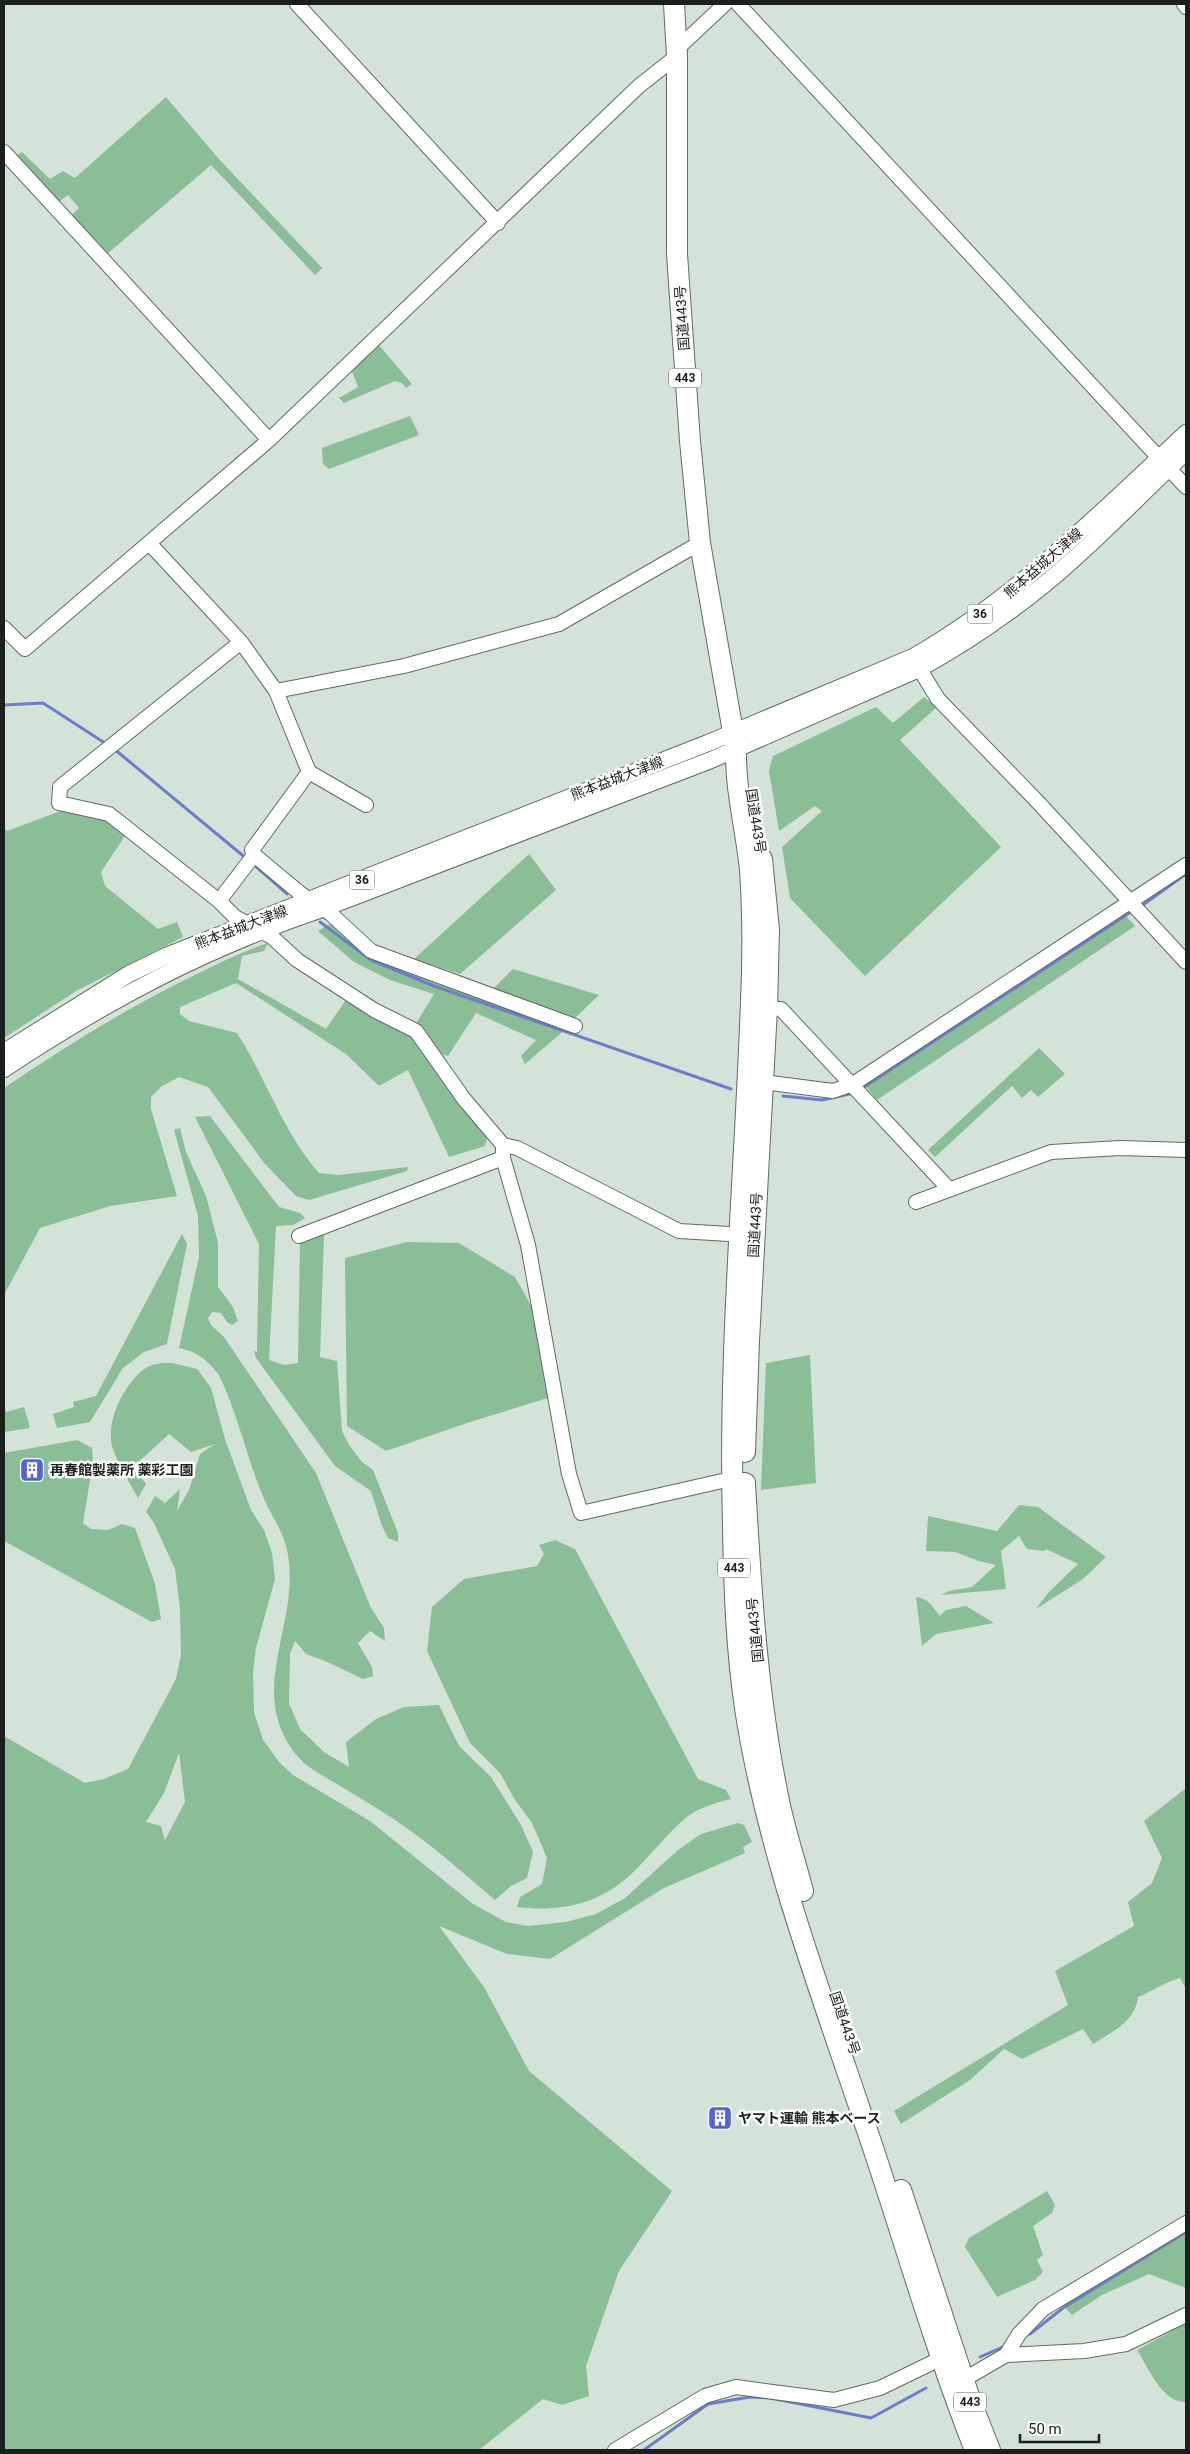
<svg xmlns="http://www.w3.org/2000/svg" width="1190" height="2454" font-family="Roboto,'Noto Sans JP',sans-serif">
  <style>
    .green { fill: #89be97; fill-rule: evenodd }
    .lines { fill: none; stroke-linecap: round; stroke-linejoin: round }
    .stream { stroke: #6c7ecb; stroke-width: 3 }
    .minor-casing { stroke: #5f6c62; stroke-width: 16 }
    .major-casing { stroke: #5f6c62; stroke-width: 18 }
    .highway-casing { stroke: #5f6c62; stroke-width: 22 }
    .minor { stroke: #fff; stroke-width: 14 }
    .major { stroke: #fff; stroke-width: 16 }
    .highway { stroke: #fff; stroke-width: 20 }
    .labels { text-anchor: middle; stroke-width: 5; stroke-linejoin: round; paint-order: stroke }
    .shield { fill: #fff; stroke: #5f635f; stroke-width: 1 }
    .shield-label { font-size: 12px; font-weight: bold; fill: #1a201b }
    .street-label { font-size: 14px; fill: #1a201b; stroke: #fff }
    .poi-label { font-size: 14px; font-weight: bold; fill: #1a201b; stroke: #fff; text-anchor: start }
  </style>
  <rect width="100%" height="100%" fill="#d4e3d7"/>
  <path class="green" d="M166,97l52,61 104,110 -7,7 -104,-110 -105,90 -36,-38 9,-9 -11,-13 -10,7 -42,-46 6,-4 28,27 13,-8 12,7z
    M379,345l33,39 -6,4 -4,-5 -7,-2 -51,22 -5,-5 19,-11 -6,-16z
    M410,416l9,19 -90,34 -6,-5 -1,-16z
    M924,697l13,10 -37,33 101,107 -136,129 -75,-78 -8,-51 40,-36 -7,-5 -36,25 -10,-60 4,-15 103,-49 17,16z
    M66,809l40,8 21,16 -26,39 4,14 53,43 19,-7 6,15 -107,54 -72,47v-210l3,3z
    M529,854l27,36 -96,84 -46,-15z
    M1123,913l12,13 -258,174 -13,-16z
    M333,922l38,34 195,73 -41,35 -4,-8 15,-16 -60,-27 -28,43 -12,-3 22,48 29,37 -2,8 -36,11 -41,-87 -29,16 -33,-32 -110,-71 -56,24v7l9,7 48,12c29,45 46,99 82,140l19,2 70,-8 -1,4 -98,29 -13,-4 -31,-32 -57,-77 -29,-10 -17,9 -11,11v12l26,87 -67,10 -70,22 -36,67v-207c63,-42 122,-80 191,-113 24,-12 48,-24 73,-32l-4,8 -22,5 -4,23 88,50 21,-31 62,37 25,-41 -44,-14 -36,-18 -36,-31z
    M513,969l86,26 -24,23 -11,-1 -72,-27z
    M1039,1048l26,26 -27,23 -7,-7 -9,8 -10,-12 -77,71 -7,-7z
    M210,1116l69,91 21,6 5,5 -12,7 -17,1 -7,134 15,5 14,-2 2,-122 24,-7 -4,123 17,4 5,70 7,14 13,17 11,8 25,63v9l-10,-4 -6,-12 -11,-35 -36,-25 -79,-108 -2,-7 3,1 2,-108 -64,-127z
    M180,1128l6,24 20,44 6,23 6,24v44l15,20 5,14 -6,4 -5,-3 -6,-9 -9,-1 -4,6 3,7 13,12 92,136 55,135 13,20 1,13 -15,-10 -12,12 14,24 1,9 -10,3 -38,-18 -19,-7 -11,-13 -5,13 -1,49 11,26 24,23 25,15 -3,-25 30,-23 28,-12 35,-2 20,41 32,31 30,48 12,27 -6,26 -16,8 -16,14c-32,-27 -65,-57 -100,-80 -21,-14 -43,-27 -65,-40 -10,-6 -23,-13 -31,-22 -57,-66 4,-135 -12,-208 -4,-19 -15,-33 -23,-51 -17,-40 -26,-85 -45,-124 -12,-15 -21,-23 -40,-27l20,-91 -1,-41 -24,-86z
    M182,1234l5,10 -20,100 -23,8 -21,16 -33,54 -33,6 -4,-14 21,-7 -1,-5 23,-6z
    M407,1242l52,1 56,34 17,30 19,90 -84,26 -81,28 -39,-25 -2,-168z
    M810,1355l6,128 -55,7 5,-127z
    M172,1363l25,6 14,19 14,51 26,71 13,20 8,23 3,26 -19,69 -3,24 1,40 9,28 17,23 13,12 77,46 103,83 33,18 22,4 38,-4 30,-8 29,-16 53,-48 23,-16 37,-11 6,2 8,17 -9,5 2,6 -81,35 -114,71 -43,-5 -68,-28 45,61 45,84 143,120 -53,80 -33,95 3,30 -27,9 -19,-6 -64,51h-475v-714l81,47 19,-4 24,-10 48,-90 5,-25 -1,-46 -5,-39 -21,-46 -8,-11 9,-16 10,7 15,-14 -3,22 12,-21 11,-36 15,-10 -24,8 -22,-18 -36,33 13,17 -8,14c-8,-15 -22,-37 -26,-52 -6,-25 11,-60 31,-76 9,-7 19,-7 29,-7zM179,1753l6,49 -20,38 -4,-14 -15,-4 18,-29z
    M4,1407l2,5 18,-5 6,21 -26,4z
    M77,1440l15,8 1,14 -10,61 8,6 17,1 14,-6 13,4 20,56 6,35 -9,3 -148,-81v-88z
    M1019,1505l19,2 68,50 -23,22 -47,30 12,-16 30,-29 -32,-15 -2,2 -17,-2 -8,-13 -18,15 5,38 -65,6 8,-4 23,-4 24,-22 -17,-4 -24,-9 -29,-1 2,-35 69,15z
    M555,1540l20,9 123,230 28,11 5,9c-15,4 -30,8 -43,17 -22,18 -39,42 -60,61 -32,28 -69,35 -111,30l3,-10 22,-13 5,-26 -15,-35 -17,-23 -15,-27 -30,-30 -43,-92 5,-44 32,-28 73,-13 7,-12 -5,-9z
    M916,1597c12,1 17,10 24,19l6,-6 20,-4 28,17 -58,11 -14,12z
    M1186,1788v201l-6,-11c-15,4 -27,13 -42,19 -3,25 -25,34 -45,47l-10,-15 -61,30 -18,-10 -34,31 -69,44 -7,-13 174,-106 -13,-34 79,-45 -6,-24 24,-19 10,-25 -18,-37z
    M1047,2191l8,14 -3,8 -19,13 10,29 -6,5 6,12 -8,8 -38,17 -32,-50 4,-9z
    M1186,2230v58l-37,-14 -47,21 -30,20 -10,-11z
    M1186,2323v79c-24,1 -38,-35 -49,-52z"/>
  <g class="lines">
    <path class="stream" d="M4,705l39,-2 65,42
      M113,748l134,111
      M252,863l35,31
      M1140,907l46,-33
      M320,922l51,38 63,26 297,103
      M861,1089l273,-179
      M783,1096l39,4 32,-7
      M1030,2334l33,-26 123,-76
      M980,2357l25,-11
      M644,2450l64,-46 42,-7 20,1 101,20 55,-30"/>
    <defs>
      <path id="minor" d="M297,4l201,219
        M738,4l448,483
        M1184,4l2,3
        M677,49l48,-45
        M4,152l265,288
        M150,544l91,98 35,49 33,81 -57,78 2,5 -35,46
        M4,628l21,21 244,-209 370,-354 38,-30
        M241,642l-181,145 -1,16 50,11 110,87 16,16 37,20 25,23 77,50 42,21 48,68 39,46 14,3 162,83 67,4
        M914,660l24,39 97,100 151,163
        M276,691l128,-25 155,-42 141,-81
        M309,772l57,33
        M254,855l47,39 30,20 40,37 204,75
        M767,1008l14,1 168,180
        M763,1082l70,9 20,-7 333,-219
        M503,1145v13l25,87 41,229 12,39 150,-34 10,1
        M916,1202l135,-50 69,-4 66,2
        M299,1236l204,-78
        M1006,2355l13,-21 24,-25 143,-86
        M963,2380l43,-25 78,-4 42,-7 60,-29
        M615,2450l90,-54 31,-9 98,13 46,-12 68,-33"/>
      <path id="major" d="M4,1052l125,-78 37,-18 542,-213 205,-86c103,-59 187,-144 273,-224
        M4,1069c104,-69 200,-120 318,-160l389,-149 208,-91c56,-31 110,-69 157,-112 38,-34 73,-71 110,-105"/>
      <path id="highway" d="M674,4l3,52v198l13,187 10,102 36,206c-1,41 10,80 14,121 3,44 3,87 1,131 -6,175 -23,349 -18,524 1,61 3,122 12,183 22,144 75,282 121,419 37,108 67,217 109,323
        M745,1452l4,-111 18,-333 2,-78 -7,-71
        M745,1483c6,105 12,210 33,313 6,32 17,64 25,95
        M901,2190l70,212 19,48"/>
    </defs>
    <use href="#minor" class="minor-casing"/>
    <use href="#major" class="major-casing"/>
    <use href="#highway" class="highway-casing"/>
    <use href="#minor" class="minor"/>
    <use href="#major" class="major"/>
    <use href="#highway" class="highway"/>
  </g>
  <defs>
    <symbol id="building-square" viewBox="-11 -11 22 22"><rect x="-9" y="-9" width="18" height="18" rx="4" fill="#5365db" stroke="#fff"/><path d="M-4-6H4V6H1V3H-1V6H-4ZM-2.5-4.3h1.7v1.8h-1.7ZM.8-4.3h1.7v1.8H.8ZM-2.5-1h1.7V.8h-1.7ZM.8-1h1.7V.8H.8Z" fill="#fff"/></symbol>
  </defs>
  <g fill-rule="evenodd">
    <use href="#building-square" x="18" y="1456" width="28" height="28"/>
    <use href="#building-square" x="706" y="2104" width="28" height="28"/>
  </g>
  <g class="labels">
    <g class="shield">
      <rect x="669" y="368.5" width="32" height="19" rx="4"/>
      <rect x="967.5" y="604.5" width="25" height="19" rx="4"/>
      <rect x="349.5" y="870.5" width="25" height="19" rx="4"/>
      <rect x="718" y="1558.5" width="32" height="19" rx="4"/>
      <rect x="954" y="2392.5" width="32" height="19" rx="4"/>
    </g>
    <g class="shield-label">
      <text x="685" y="382">443</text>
      <text x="980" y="618">36</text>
      <text x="362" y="884">36</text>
      <text x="734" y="1572">443</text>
      <text x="970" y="2406">443</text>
    </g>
    <g class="street-label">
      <text transform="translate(682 318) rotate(-94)" y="5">国道443号</text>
      <text transform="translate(1043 563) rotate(-41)" y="5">熊本益城大津線</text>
      <text transform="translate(617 778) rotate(-21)" y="5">熊本益城大津線</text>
      <text transform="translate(756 821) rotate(81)" y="5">国道443号</text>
      <text transform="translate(241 927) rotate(-21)" y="5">熊本益城大津線</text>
      <text transform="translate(755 1225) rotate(-87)" y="5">国道443号</text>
      <text transform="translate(755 1630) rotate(-96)" y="5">国道443号</text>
      <text transform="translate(845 2023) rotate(71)" y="5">国道443号</text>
    </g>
    <g class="poi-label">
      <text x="50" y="1475">再春館製薬所 薬彩工園</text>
      <text x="738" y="2123">ヤマト運輸 熊本ベース</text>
    </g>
  </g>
  <rect width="1190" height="2454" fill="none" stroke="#1a201b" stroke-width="10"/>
  <path d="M1020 2434v8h79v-8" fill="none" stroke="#1a201b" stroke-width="2.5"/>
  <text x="1028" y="2434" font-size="15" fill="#1a201b" stroke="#ffffff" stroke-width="4" paint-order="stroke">50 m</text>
</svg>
